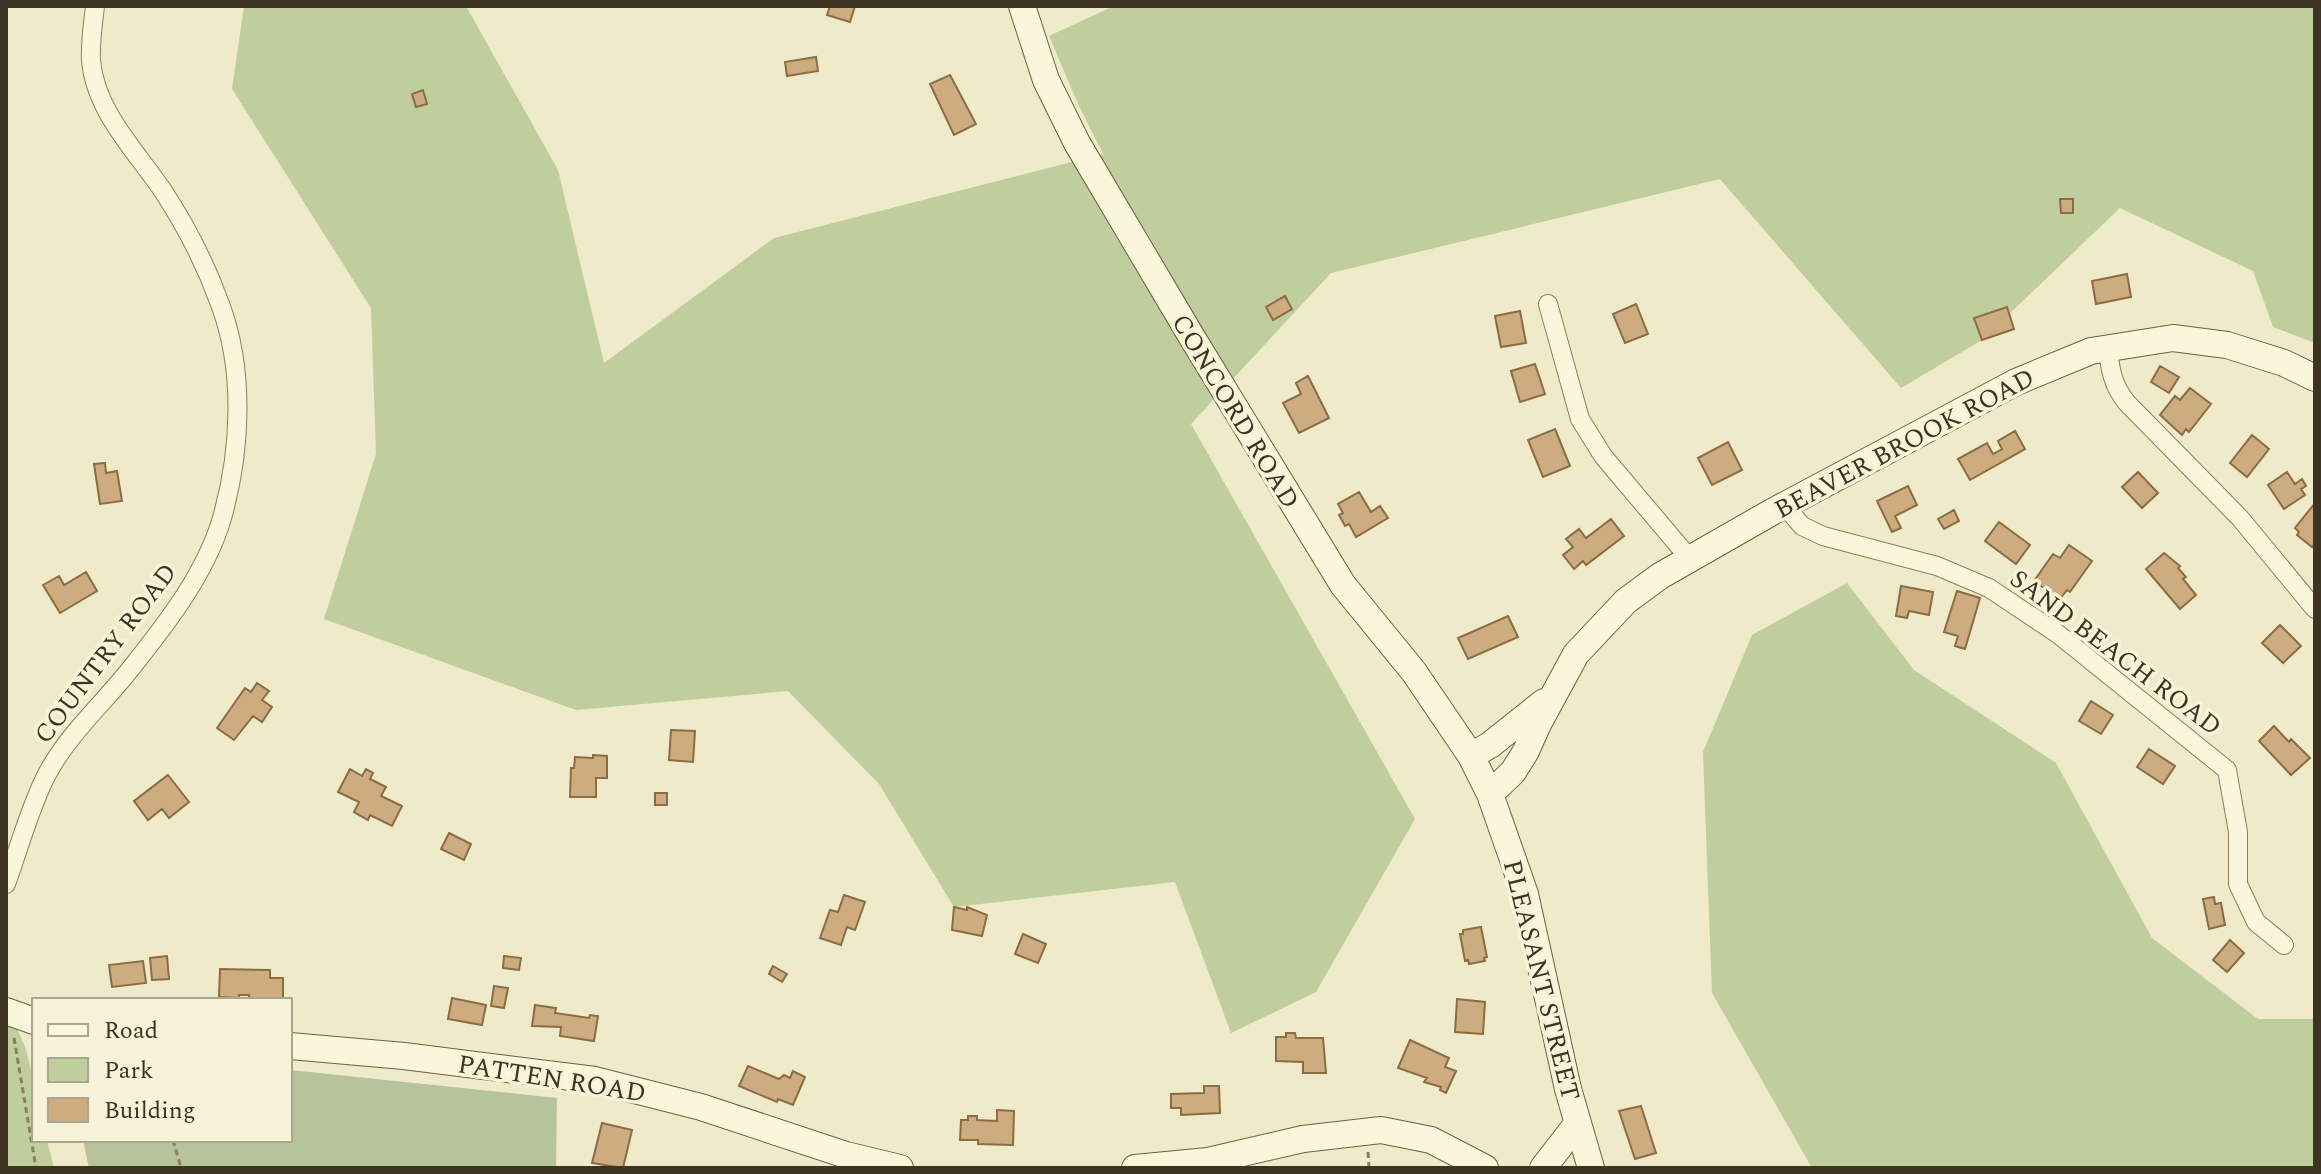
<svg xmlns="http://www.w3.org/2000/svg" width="2321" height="1174" font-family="Spectral,serif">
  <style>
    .green { fill: #bfce9c }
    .cemetery { fill: #b7c39b }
    .building { fill: #cdad7f; stroke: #8b6c43; stroke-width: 2 }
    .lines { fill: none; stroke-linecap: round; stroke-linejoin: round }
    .street-casing { stroke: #8c7e5d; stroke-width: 20 }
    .secondary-casing { stroke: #6e5f40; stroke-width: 28 }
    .path { stroke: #8c7e5d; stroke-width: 3; stroke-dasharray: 6 4; stroke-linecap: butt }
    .street { stroke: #f9f6dc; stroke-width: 18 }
    .secondary { stroke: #f9f6dc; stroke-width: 26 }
    .labels { text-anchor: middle; stroke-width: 7; stroke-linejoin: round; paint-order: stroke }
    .street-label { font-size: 26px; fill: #3c3321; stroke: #f6f3d8 }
  </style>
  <rect width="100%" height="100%" fill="#efeac9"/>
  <path class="green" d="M244,6h222l92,164 46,193 170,-125 329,-84 -24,-48 -30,-70 65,-30h1201v337l-42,-16 -20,-56 -133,-63 -138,132 -81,48 -181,-209 -389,94 -140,151 224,395 -99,173 -85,41 -56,-151 -221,25 -75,-123 -91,-93 -212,19 -252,-91 52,-165 -5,-146 -139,-219z
    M1847,583l67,87 142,93 96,175 106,81h57v149h-503l-100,-175 -9,-241 49,-117z
    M6,1011l4,1 16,37 8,34v57h13l7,28h-48z"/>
  <path class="cemetery" d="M290,1070l267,28 -1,70h-467l-6,-28h207z"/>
  <path class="building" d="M830,6h25l-5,16 -23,-7z
    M816,57l2,14 -31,5 -2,-14z
    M950,75l26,49 -22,11 -24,-51z
    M423,90l4,14 -11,3 -4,-13z
    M2060,199h13v14h-12z
    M2127,274l4,23 -35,7 -4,-23z
    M1285,296l7,13 -19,11 -7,-13z
    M1636,304l12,30 -23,9 -12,-29z
    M2007,307l7,22 -32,11 -8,-22z
    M1520,311l6,32 -25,4 -6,-31z
    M1535,364l10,30 -25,8 -9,-31z
    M2160,366l19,11 -10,16 -18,-11z
    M1308,376l21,42 -30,15 -16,-30 18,-9 -5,-11z
    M2190,388l21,16 -22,28 -3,-3 -4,6 -22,-20 15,-19 5,4z
    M1555,429l15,37 -27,11 -15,-37z
    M2015,431l10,18 -55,31 -12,-21 29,-16 6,11 9,-5 -4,-8z
    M2252,435l17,14 -22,28 -17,-14z
    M1728,442l14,28 -30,15 -14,-27z
    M105,463l1,10 11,-2 5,30 -22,3 -6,-40z
    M2138,472l20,21 -16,15 -20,-21z
    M2287,472l8,12 7,-5 4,7 -5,3 4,6 -21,14 -16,-24z
    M1908,486l9,19 -22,11 6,12 -9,4 -15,-31z
    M1359,492l12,20 9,-6 8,12 -32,19 -7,-13 -4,2 -6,-11 4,-2 -5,-9z
    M2315,503v40l-3,4 -15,-12 2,-3 -4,-4z
    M1954,510l5,11 -15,8 -6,-10z
    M1611,519l13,17 -38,29 -3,-4 -9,8 -11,-14 10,-8 -7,-8 13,-10 7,9z
    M1999,522l31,23 -14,19 -31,-23z
    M2069,545l23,16 -22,31 -3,-2 -7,9 -26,-18 19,-27 7,4z
    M2164,553l16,13 -2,2 8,9 -3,2 13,16 -16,14 -34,-40z
    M86,572l11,19 -37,22 -17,-28 16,-9 5,9z
    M1901,586l32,6 -4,23 -20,-4 -2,7 -11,-2z
    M1957,591l23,7 -15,51 -10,-3 3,-10 -14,-4z
    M1508,616l10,21 -50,22 -10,-21z
    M2280,625l21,21 -18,17 -21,-20z
    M257,683l12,8 -7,9 10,7 -10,15 -9,-6 -19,24 -17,-12 28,-40 6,4z
    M2091,701l22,14 -12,19 -22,-13z
    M2274,726l15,16 2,-3 19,19 -19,17 -32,-34z
    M671,730l24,1 -2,31 -24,-2z
    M2149,749l26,17 -12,18 -26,-17z
    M593,755l14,1v22h-11v19h-26l1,-29h3l1,-11 18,1z
    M350,769l12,7 4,-7 7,4 -3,6 16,8 -5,9 21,10 -10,20 -22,-11 -2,5 -14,-8 5,-10 -21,-10z
    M168,775l21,27 -20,16 -7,-9 -14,11 -14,-19z
    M655,793h12v12h-12z
    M449,833l22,11 -7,16 -23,-11z
    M844,895l21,7 -10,28 -8,-3 -6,18 -21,-7 10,-28 8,2z
    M2214,897l1,7 6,-1 4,22 -16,4 -6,-30z
    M954,907l13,3v-3l20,8 -5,21 -30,-6z
    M1481,927l6,30 -3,1 1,3 -16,3 -1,-4 -3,1 -5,-27h3v-4z
    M1023,934l23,10 -8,19 -23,-9z
    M2230,940l14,13 -17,19 -14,-12z
    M167,956l2,23 -17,1 -2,-22z
    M504,956l17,2 -2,12 -16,-2z
    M143,961l3,22 -34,4 -3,-22z
    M773,966l14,8 -5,8 -13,-8z
    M220,969l50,1v8h13v21l-34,-1v-3h-10v3l-20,-1z
    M494,986l14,2 -4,20 -13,-2z
    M452,998l34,7 -4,20 -34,-6z
    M1457,999l28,3 -2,32 -28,-2z
    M535,1005l21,3 -1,5 34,5 1,-3 8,1 -4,25 -34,-5 1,-9 -29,-1z
    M1286,1033h9l1,5h27l3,35h-23v-11l-27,-1v-24h10z
    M1410,1040l39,18 -4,9 11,4 -10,22 -6,-3 1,-3 -17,-5 3,-4 -29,-10z
    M748,1066l31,13 5,-4 6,3 3,-7 12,6 -12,28 -15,-6 -1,3 -38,-16z
    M1204,1086h15l1,27 -39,2v-7h-10v-14l33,-1z
    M1641,1106l15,47 -21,6 -16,-48z
    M997,1110l17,1 -1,34 -35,-1v-4h-18l1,-20h7v-4h9v4l20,1z
    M602,1123l30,7 -9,38 -31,-5z"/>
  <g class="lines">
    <defs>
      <path id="street" d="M1548,304l32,115 23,37 87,103
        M2108,348c2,22 5,38 19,55l113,115 75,91
        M1784,505l18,21 21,10 114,30 52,22 69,46 169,136 11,62v52l18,38 28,23
        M6,884c13,-36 23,-74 40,-108 21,-41 58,-73 86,-109 35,-44 74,-94 90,-149 19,-67 23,-148 -2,-214 -14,-39 -34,-78 -57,-113 -27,-40 -68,-80 -72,-131 -1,-17 2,-36 4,-54"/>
      <path id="secondary" d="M1022,6l24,74 31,63 113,191 153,251 71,87 57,84 19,38 35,100 43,195 23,79
        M1471,756l19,-11 54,-43
        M1490,794l23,-22 13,-21 12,-27 38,-70 50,-53 34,-25 112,-64 244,-130 75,-31 82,-13 54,7 57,18 31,15
        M6,1011l28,10
        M290,1046l114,10 191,24 106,27 145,48 54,13
        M1135,1168l73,-7 95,-22 78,-9 50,10 54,28
        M1543,1168l34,-44"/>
    </defs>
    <use href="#street" class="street-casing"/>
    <use href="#secondary" class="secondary-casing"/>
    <path class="path" d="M14,1038l22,130
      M173,1140l8,28
      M1368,1152l1,16"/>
    <use href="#street" class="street"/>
    <use href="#secondary" class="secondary"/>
  </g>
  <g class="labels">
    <g class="street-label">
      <text transform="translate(1236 411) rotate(59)" y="9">CONCORD ROAD</text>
      <text transform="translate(1904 443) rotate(-28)" y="9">BEAVER BROOK ROAD</text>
      <text transform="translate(2116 652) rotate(37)" y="9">SAND BEACH ROAD</text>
      <text transform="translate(105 653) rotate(-53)" y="9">COUNTRY ROAD</text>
      <text transform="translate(1542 980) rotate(76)" y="9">PLEASANT STREET</text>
      <text transform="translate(552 1078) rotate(9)" y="9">PATTEN ROAD</text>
    </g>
  </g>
  <rect width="2321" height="1174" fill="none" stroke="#3c3321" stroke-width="16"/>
  <rect x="32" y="998" width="260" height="144" fill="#f6f3d8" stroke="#aca68f" stroke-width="2"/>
  <rect x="48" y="1024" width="40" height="12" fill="#f9f6dc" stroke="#aca68f" stroke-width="2"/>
  <text x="104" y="1038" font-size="24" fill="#3c3321">Road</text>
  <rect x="48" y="1058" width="40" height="24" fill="#bfce9c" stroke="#aca68f" stroke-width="2"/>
  <text x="104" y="1078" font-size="24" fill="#3c3321">Park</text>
  <rect x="48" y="1098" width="40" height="24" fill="#cdad7f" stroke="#aca68f" stroke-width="2"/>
  <text x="104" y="1118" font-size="24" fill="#3c3321">Building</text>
</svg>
